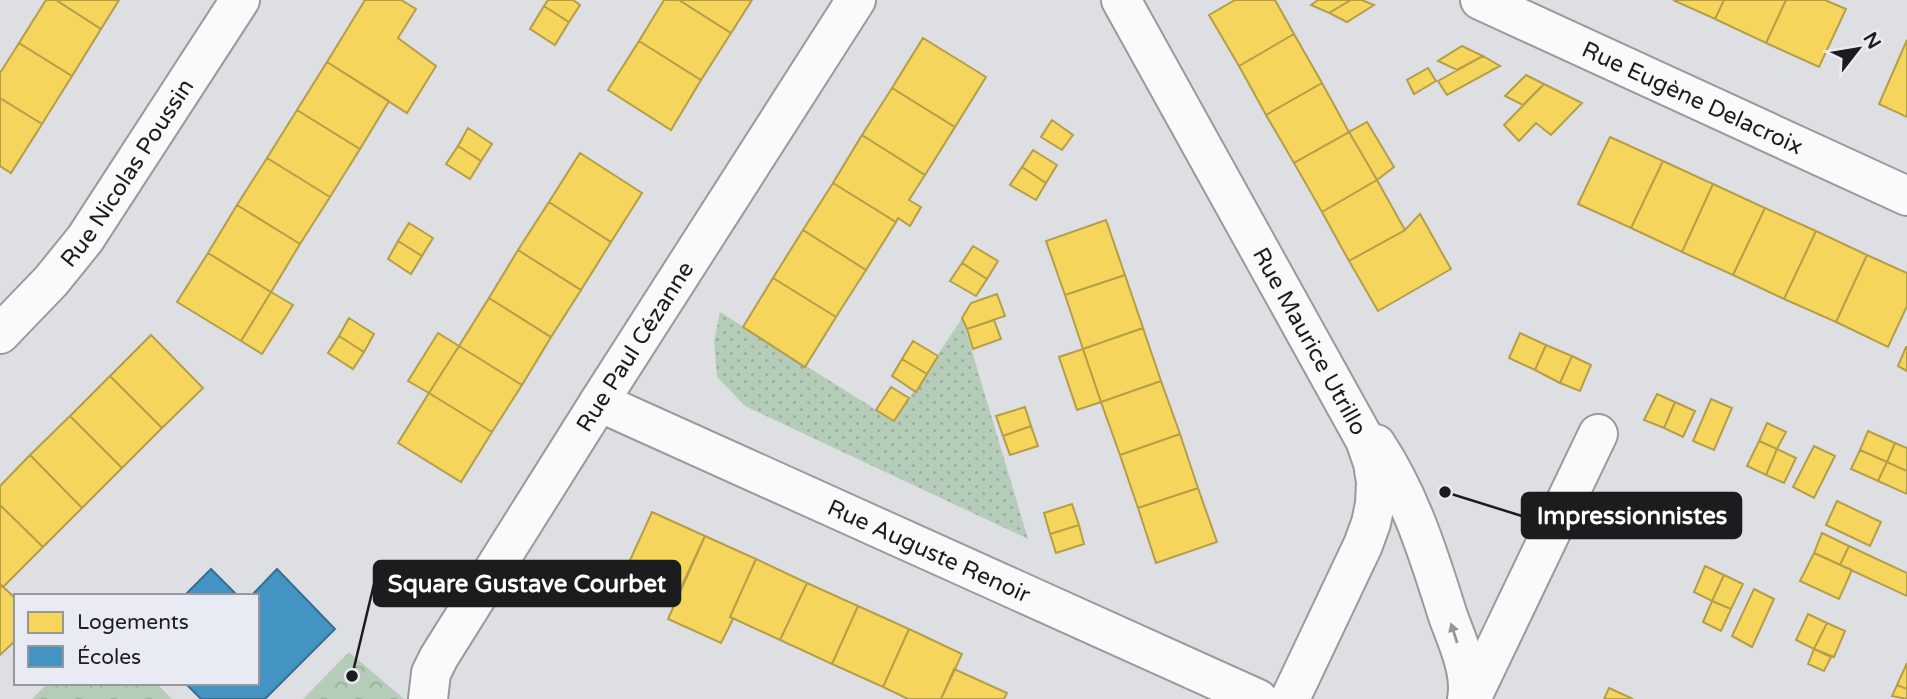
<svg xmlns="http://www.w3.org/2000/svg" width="1907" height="699" font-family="'Varela Round',sans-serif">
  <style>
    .grass { fill: url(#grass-dots) }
    .park { fill: url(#park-crowns) }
    .homes { fill: #f6d55c; stroke: #b49e49; stroke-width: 2 }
    .schools { fill: #4393c3; stroke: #376f92; stroke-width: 2 }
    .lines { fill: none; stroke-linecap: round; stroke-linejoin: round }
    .minor-casing { stroke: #999a9d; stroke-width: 42 }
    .minor { stroke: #fafafb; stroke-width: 38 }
    .oneway { fill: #969698 }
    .labels { text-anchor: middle; stroke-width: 7; stroke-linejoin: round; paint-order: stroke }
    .street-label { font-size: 23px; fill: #1b1c1e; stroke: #e8ebf3 }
    .leader { fill: none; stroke: #1b1c1e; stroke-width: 2.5 }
    .callout-dot { fill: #1b1c1e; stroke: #e8ebf3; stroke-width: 2.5 }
    .callout { fill: #1b1c1e; stroke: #1b1c1e; stroke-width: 2.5 }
    .callout-label { font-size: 24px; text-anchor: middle; font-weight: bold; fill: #fff }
  </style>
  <defs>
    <pattern id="grass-dots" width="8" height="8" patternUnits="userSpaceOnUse" patternTransform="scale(1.75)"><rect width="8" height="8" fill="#b5ccb9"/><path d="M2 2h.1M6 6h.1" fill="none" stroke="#9baf9f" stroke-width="1.8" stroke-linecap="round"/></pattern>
    <pattern id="park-crowns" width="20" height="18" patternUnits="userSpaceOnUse" patternTransform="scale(1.75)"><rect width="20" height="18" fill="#b5ccb9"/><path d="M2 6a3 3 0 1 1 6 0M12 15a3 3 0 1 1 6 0" fill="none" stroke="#9baf9f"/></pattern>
  </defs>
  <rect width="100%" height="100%" fill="#dedfe3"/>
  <path class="grass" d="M720,312l174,109 68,-103 66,221 -283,-133 -28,-29 -3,-36z"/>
  <path class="park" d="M349,652l55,47h-101z
    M48,683h108l16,16h-140z"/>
  <path class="homes" d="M46,0h10l45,29 -29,47 -53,-33z
    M56,0h63l-18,29z
    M365,0h36l15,9 -18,29 38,28 -29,47 -80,-51z
    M548,0h25l7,5 -11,17 -25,-16z
    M664,0h15l52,33 -30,47 -62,-39z
    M679,0h73l-21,33z
    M1235,0h40l19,34 -55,32 -30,-51z
    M1318,0h33l-22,13 -18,-8z
    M1351,0h11l12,5 -27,17 -18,-9z
    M1673,0h51l-9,19z
    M1724,0h62l-20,43 -51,-24z
    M1786,0h39l21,9 -27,58 -53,-24z
    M544,6l25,16 -14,23 -25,-16z
    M1294,34l28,49 -56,32 -27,-49z
    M923,38l63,39 -31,50 -63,-39z
    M1907,40v77l-28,-13z
    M639,41l62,39 -30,50 -63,-40z
    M19,43l53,33 -30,48 -42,-26v-25z
    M1462,46l21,10 -26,14 -19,-9z
    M1483,56l17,10 -53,29 -9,-14z
    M327,62l62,39 -29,48 -63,-39z
    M1428,68l8,13 -22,13 -7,-14z
    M1526,75l18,9 -21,21 -18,-9z
    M1322,83l27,49 -55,31 -28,-48z
    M1544,84l38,19 -31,32 -15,-12 -17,18 -15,-16z
    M892,88l63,39 -30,48 -63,-40z
    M0,98l42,26 -31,49 -11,-7z
    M297,110l63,39 -30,48 -63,-39z
    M1052,120l21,15 -11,15 -21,-13z
    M1367,122l27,45 -17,13 -28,-48z
    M468,128l24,16 -11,17 -23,-15z
    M1349,132l28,48 -55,32 -28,-49z
    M862,135l63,40 -16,25 12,7 -11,19 -12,-8 -2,4 -63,-39z
    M1610,137l53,24 -32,67 -53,-24z
    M458,146l23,15 -11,18 -24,-15z
    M1033,150l24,15 -11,18 -24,-16z
    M580,153l62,40 -31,49 -62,-40z
    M267,158l63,39 -30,47 -63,-39z
    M1663,161l50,23 -31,68 -51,-24z
    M1022,167l24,16 -10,17 -26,-15z
    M1377,180l28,50 -56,31 -27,-49z
    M833,183l63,39 -30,48 -63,-40z
    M1713,184l52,24 -32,67 -51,-23z
    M549,202l62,40 -30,48 -63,-40z
    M237,205l63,39 -29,48 -63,-39z
    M1765,208l51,23 -32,68 -51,-24z
    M1420,214l31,55 -73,42 -29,-50 56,-31z
    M1106,220l19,55 -60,20 -19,-54z
    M409,223l24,15 -11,18 -24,-15z
    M803,230l63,40 -30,47 -63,-39z
    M1816,231l51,24 -31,67 -52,-23z
    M398,241l24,15 -11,18 -23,-15z
    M973,246l25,15 -11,18 -25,-16z
    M518,250l63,40 -30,47 -62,-39z
    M208,253l63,39 -30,49 -64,-39z
    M1867,255l40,18v33l-19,41 -52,-25z
    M962,263l25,16 -11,17 -26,-15z
    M1125,275l18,53 -60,21 -18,-54z
    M773,278l63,39 -31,50 -62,-40z
    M271,292l22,13 -31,49 -21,-13z
    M997,294l8,22 -38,13 -5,-11 9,-15z
    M489,298l62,39 -29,48 -63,-39z
    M349,318l25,16 -10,18 -25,-16z
    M994,320l7,19 -28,10 -6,-20z
    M1143,328l18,53 -60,21 -18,-53z
    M438,333l21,13 -30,47 -21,-12z
    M1520,333l26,12 -11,25 -26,-12z
    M151,335l52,53 -41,40 -52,-52z
    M339,336l25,16 -11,17 -25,-16z
    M913,341l25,15 -11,18 -25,-15z
    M1546,345l26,11 -12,27 -25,-13z
    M459,346l63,39 -30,47 -63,-39z
    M1906,347h1v24l-9,-5z
    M1083,349l18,53 -24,8 -18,-53z
    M1572,356l19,9 -11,26 -20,-8z
    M902,359l25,15 -11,18 -24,-16z
    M110,376l52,52 -40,40 -52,-52z
    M1161,381l19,53 -60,21 -19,-53z
    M891,387l18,11 -15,23 -18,-11z
    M429,393l63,39 -31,50 -63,-39z
    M1657,394l18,8 -11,26 -20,-8z
    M1711,399l21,9 -18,42 -21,-9z
    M1675,402l20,9 -12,26 -19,-9z
    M1025,407l6,19 -28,10 -7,-20z
    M70,416l52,52 -40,40 -52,-53z
    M1767,423l19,9 -9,17 -18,-8z
    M1031,426l7,20 -28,9 -7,-19z
    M1868,431l27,12 -8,19 -27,-12z
    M1180,434l18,54 -60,20 -18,-53z
    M1759,441l18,8 -11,26 -19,-9z
    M1895,443l12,5v23l-20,-9z
    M1814,446l21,10 -21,42 -21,-11z
    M1777,449l19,9 -12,25 -18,-8z
    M1860,450l27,12 -9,19 -27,-12z
    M30,455l52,53 -39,39 -43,-42v-19z
    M1887,462l20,9v23l-29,-13z
    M1198,488l19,54 -61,21 -18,-55z
    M1837,501l44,21 -11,24 -44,-21z
    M1072,504l7,21 -29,9 -6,-21z
    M0,505l43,42 -40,40 -3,-3z
    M652,512l53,24 -27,58 -52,-25z
    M1079,525l5,19 -28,9 -6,-19z
    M1822,533l27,13 -9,19 -26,-12z
    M705,536l51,23 -26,58 3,2 -12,24 -53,-24z
    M1849,546l58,27v23l-67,-31z
    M1814,553l38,17 -13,29 -39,-18z
    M756,559l51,24 -27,57 -50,-23z
    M1705,566l19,9 -12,26 -18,-9z
    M1724,575l19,9 -12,25 -19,-8z
    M807,583l51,23 -26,58 -52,-24z
    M0,584l16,15v41l-16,15z
    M1754,589l20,10 -22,48 -20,-11z
    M1712,601l19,8 -10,22 -18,-9z
    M858,606l51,23 -26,58 -51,-23z
    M1808,614l19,9 -13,26 -18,-9z
    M1827,623l18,8 -11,26 -20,-8z
    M909,629l53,25 -21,45h-33l-25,-12z
    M1814,649l17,8 -7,14 -16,-7z
    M1907,663v26l-10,-4z
    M954,669l53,24 -3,6h-63z
    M1897,685l10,4v10l-15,-3z
    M1609,688l24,11h-29z"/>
  <path class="schools" d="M211,569l27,27h-54z
    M277,569l58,60 -70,70h-64l-16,-16h72v-87h-6z"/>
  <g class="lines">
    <defs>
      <g id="minor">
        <path id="s1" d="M1121,0l244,440 8,23 3,19 -1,22 -4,19 -8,22 -73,154"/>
        <path id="s2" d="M1480,0l427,196"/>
        <path id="s3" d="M0,334l51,-53 34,-42 155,-239"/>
        <path id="s4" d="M599,402l659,297"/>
        <path d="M1376,444c35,53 53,112 72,172 9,25 24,56 19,83"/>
        <path id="s5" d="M428,699l3,-26 8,-16 160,-255 257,-402"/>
        <path d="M1471,699l127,-265"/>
      </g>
    </defs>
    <use href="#minor" class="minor-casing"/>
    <use href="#minor" class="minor"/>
  </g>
  <defs><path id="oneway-solid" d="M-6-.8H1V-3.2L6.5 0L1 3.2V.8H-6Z" transform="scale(1.75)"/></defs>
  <use class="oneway" href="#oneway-solid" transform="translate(1454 633) rotate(-108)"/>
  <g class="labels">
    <g class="street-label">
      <text dy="8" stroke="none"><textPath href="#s2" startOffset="234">Rue Eugène Delacroix</textPath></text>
      <text dy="8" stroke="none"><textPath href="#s3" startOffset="206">Rue Nicolas Poussin</textPath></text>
      <text dy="8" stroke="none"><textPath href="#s1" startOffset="390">Rue Maurice Utrillo</textPath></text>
      <text dy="8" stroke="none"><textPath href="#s5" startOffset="411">Rue Paul Cézanne</textPath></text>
      <text dy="8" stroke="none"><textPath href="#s4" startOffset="362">Rue Auguste Renoir</textPath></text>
    </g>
  </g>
  <path class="leader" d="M1445 492L1522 516M352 676L374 584"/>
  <g class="callout-dot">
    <circle cx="1445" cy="492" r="7"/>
    <circle cx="352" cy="676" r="7"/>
  </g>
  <g class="callout">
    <rect x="1522" y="493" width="219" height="45" rx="7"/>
    <rect x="374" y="561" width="306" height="45" rx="7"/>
  </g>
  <g class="callout-label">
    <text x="1632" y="524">Impressionnistes</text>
    <text x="527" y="592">Square Gustave Courbet</text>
  </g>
  <rect x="14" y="594" width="245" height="91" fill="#e8ebf3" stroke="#96989e" stroke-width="2"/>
  <rect x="28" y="612" width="35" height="21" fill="#f6d55c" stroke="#96989e" stroke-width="2"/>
  <text x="77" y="629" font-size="21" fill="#1b1c1e">Logements</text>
  <rect x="28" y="646" width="35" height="21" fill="#4393c3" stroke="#96989e" stroke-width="2"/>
  <text x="77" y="664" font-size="21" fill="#1b1c1e">Écoles</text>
  <g transform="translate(1858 49) rotate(59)" stroke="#e8ebf3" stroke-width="5" paint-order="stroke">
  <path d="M0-5L12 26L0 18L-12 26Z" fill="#1b1c1e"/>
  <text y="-10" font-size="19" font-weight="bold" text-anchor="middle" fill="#1b1c1e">N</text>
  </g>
</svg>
